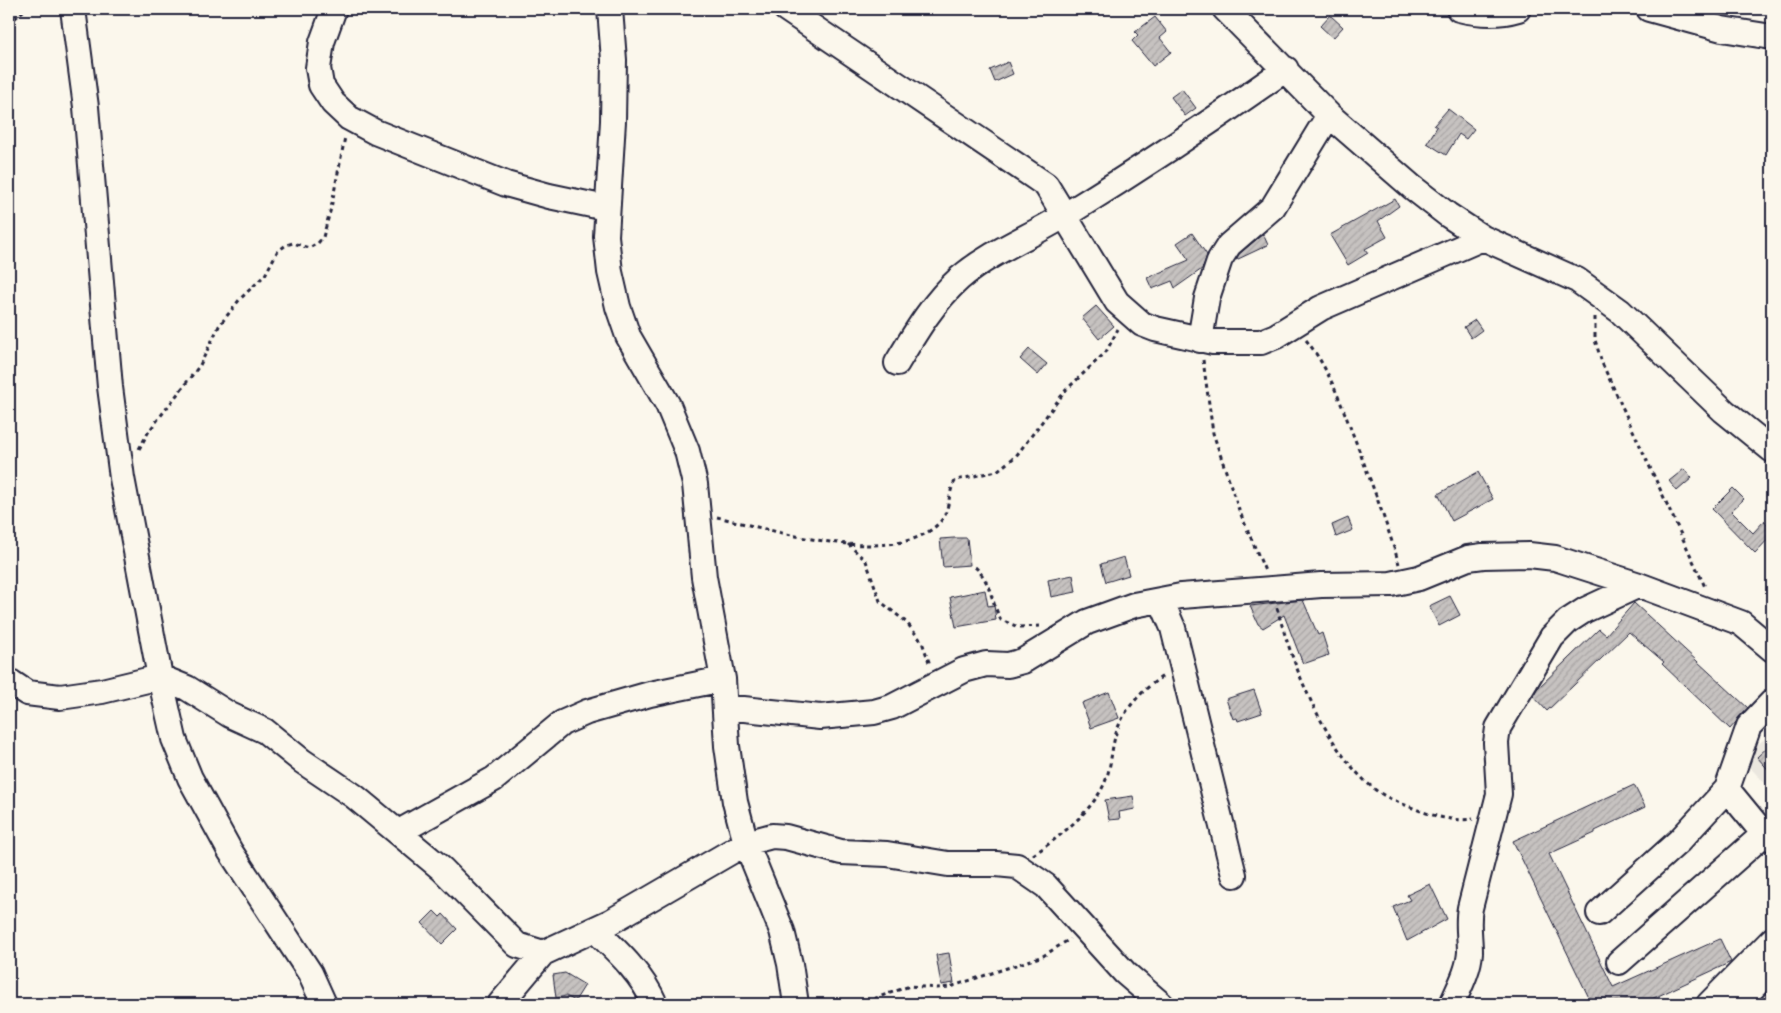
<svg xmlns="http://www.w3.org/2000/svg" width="1781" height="1013" font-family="Sriracha,sans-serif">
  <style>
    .built { fill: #ebe7df }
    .building { fill: url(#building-hatch); stroke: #22223b }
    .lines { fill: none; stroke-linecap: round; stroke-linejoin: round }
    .minor-casing { stroke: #22223b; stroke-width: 28 }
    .path { stroke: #22223b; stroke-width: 3; stroke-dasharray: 4 4; stroke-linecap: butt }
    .minor { stroke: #fbf7ec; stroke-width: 24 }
  </style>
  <defs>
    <pattern id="building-hatch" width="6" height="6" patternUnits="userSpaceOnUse" patternTransform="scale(1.25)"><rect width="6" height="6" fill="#c6c2c0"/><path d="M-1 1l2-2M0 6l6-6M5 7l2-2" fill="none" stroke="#aaa6a6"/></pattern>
  </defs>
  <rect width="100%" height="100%" fill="#fbf7ec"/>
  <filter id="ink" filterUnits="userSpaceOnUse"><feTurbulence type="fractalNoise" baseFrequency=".02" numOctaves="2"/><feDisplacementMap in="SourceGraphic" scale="10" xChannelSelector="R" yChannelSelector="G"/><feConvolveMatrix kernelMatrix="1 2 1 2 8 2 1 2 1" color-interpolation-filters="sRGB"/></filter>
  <g filter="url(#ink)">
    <path class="built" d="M1772,732v59l-30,-32z"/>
    <path class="building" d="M1330,15l13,12 -10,11 -13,-12z
      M1155,17l12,15 -7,6 11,14 -18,14 -21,-25 6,-6 -3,-3z
      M1008,62l5,12 -18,8 -5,-12z
      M1182,89l14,19 -11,8 -14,-19z
      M1448,109l26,20 -8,10 -7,-5 -13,21 -19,-12 10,-16 -3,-2z
      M1395,199l4,7 -21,15 9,16 -22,12 3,4 -20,12 -18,-30z
      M1192,233l15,22 -5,14 -27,19 -3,-7 -20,8 -5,-11 42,-18 -12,-17z
      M1263,234l5,11 -32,15 3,-6z
      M1096,306l18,20 -15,13 -17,-21z
      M1475,320l7,10 -11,8 -7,-11z
      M1029,349l18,15 -9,11 -18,-16z
      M1684,469l8,9 -15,13 -8,-10z
      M1478,472l15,27 -41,22 -14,-27z
      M1733,488l11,11 -13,12 22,22 11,-12 8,9v5l-17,18 -43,-44z
      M1348,518l5,12 -17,7 -4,-12z
      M954,538h13l3,27 -27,2 -3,-28z
      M1124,557l5,18 -23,7 -5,-18z
      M1073,575l3,17 -25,5 -3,-17z
      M985,590l3,16 6,-1 2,15 -40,7 -6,-30z
      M1450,596l10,19 -21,11 -10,-20z
      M1303,600l15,35 4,-2 7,22 -26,9 -19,-49 -21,13 -5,-4 -8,-18z
      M1634,603l114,105 -18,21 -68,-65 2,-2 -35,-30 -82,79 -14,-15 4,-7 62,-60 7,6z
      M1254,690l8,23 -24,8 -1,-3 -4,1 -7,-20z
      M1109,692l10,26 -28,10 -9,-25z
      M1772,743v31l-15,-17z
      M1634,785l11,22 -50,24v2l-46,21 64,133 107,-48 11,23 -90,42h-49l-79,-163z
      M1133,796l2,13 -16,3 1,7 -11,1 -4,-20z
      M1430,884l17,35 -40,22 -14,-34 17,-7 -3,-5z
      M434,911l6,6 3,-3 14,15 -15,15 -20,-21z
      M949,953l5,30 -13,2 -5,-30z
      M565,973l20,12 -10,16 -9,-5 -10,2 -3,-23z"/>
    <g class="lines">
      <defs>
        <path id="minor" d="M73,9l13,98 24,280 12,91 38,199 14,62 16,39 40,73 80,122 14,31
          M334,9l-12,33 -4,26 3,17 12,18 16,15 26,14 131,52 43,12 57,12
          M610,9l4,51 -1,61 -7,115 4,36 8,35 10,29 40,69 19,46 8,33 9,93 19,102 4,67 8,56 11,41 36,88 8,33 6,40
          M786,9l260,176 71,117 25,22 13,5 58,13h48l15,-6 45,-28 162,-70
          M1225,9l104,106 83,72 36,28 35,23 94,42 43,31 104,100 48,39
          M1459,9c20,5 39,6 59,0
          M1649,9l73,20 50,8
          M1200,340l7,-42 13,-39 9,-14 44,-38 56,-92
          M897,363c18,-30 36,-61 63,-85 32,-27 72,-42 107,-64 75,-46 147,-94 219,-145
          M1161,600l12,28 61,247
          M9,681l18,12 33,4 42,-6 58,-14 27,11 43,27 35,16 37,30 52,35 88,73 75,76 26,8
          M725,707l95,10 54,-5 18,-5 72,-37 22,-6 22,1 15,-4 64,-39 47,-17 47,-9 91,-7 49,-4 70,-1 28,-6 49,-20 15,-2 46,-1 26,3 84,27 102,38 31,26
          M1727,789l37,45 8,5
          M399,832l95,-53 68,-56 25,-11 63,-18 73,-15
          M1599,913l80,-72 48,-52 22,-63 23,-24
          M595,930c23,22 47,44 60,74
          M1619,962l145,-128
          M500,1004l43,-51 67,-31 136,-79 26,-7 14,1 55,15 46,2 61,10h48l21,2 29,20 79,87 36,31
          M1452,1004c7,-16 17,-34 18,-52 0,-15 -3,-29 0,-44l29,-114 -3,-51 2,-15 54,-91 16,-16 17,-11 54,-25
          M1709,1004l63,-64
          M1737,1004l35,-36"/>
      </defs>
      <use href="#minor" class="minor-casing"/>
      <path class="path" d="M9,24l16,-15
        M1595,317v23l7,23 104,226
        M1306,340c23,28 35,64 48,97 16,42 32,84 45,127
        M1203,360l10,73 26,77 26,61
        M139,449l10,-18 51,-66 19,-39 21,-27 25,-24 12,-23 9,-7 7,-2 16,5 9,-5 5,-6 8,-29 14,-71
        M717,517c56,13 179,53 223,5 11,-12 7,-30 16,-42l41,-9 19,-15 50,-66 40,-38 12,-23
        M848,544l18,17 14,40 27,22 15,19 8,23
        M975,567c16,14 16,35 26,53l17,7 24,-1
        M1277,608c16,59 48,140 96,180 11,9 27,15 40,20 20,8 39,14 60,11
        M1033,855c24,-16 61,-45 72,-73 6,-14 6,-30 10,-45 6,-25 28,-49 50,-62
        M859,1004l51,-18 27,2 13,-1 93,-31 27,-17"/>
      <use href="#minor" class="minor"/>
    </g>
  </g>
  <rect width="1781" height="1013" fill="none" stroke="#fbf7ec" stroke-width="30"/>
  <rect x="15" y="15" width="1751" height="983" fill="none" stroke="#22223b" stroke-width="2" filter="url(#ink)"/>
</svg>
